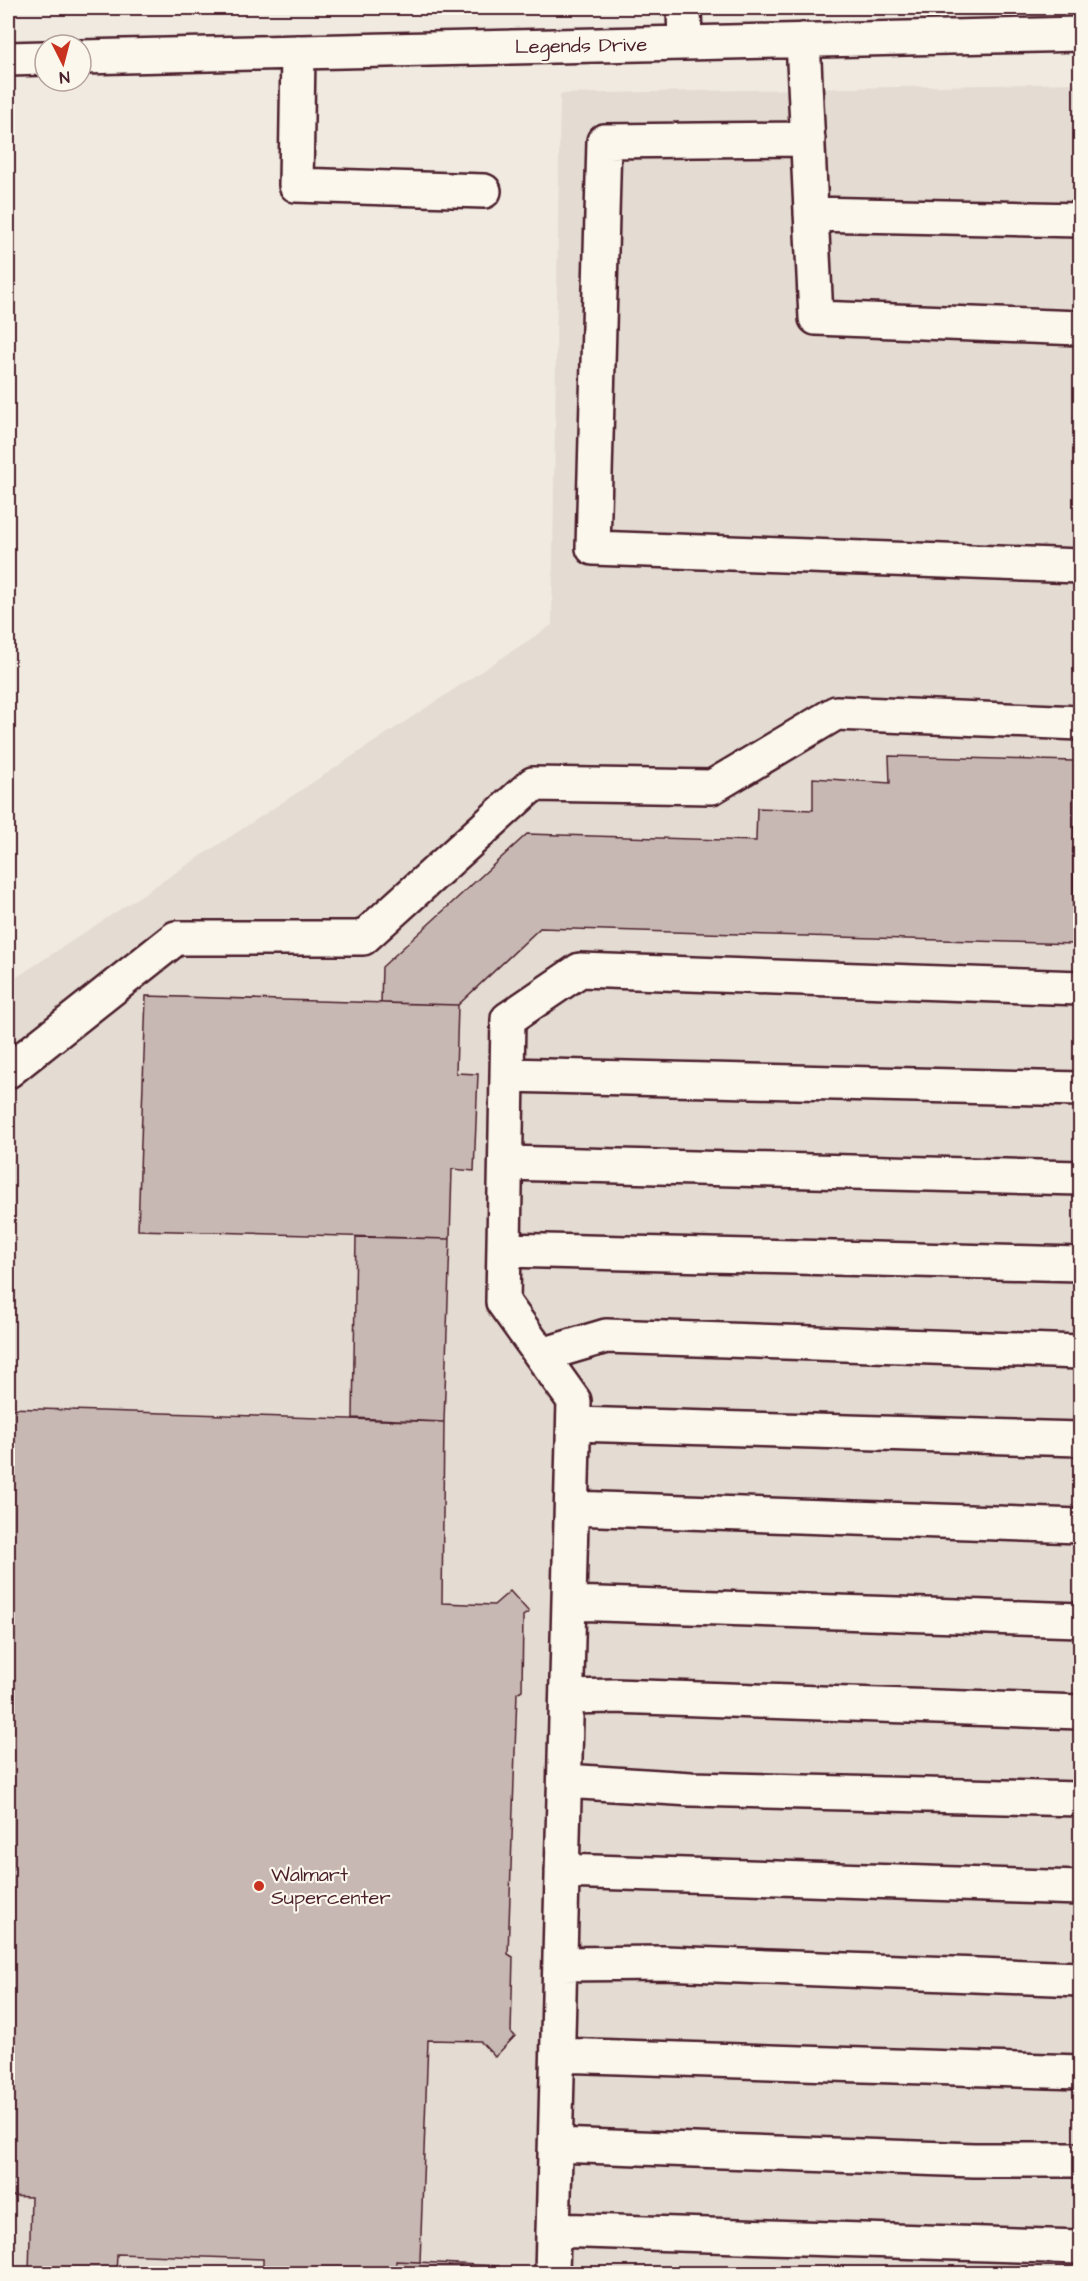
<svg xmlns="http://www.w3.org/2000/svg" width="1088" height="2281" font-family="'Architects Daughter',sans-serif">
  <style>
    .built { fill: #e4dbd2 }
    .building { fill: #c8b8b3; stroke: #4a1f2b; stroke-width: 1.5 }
    .lines { fill: none; stroke-linecap: round; stroke-linejoin: round }
    .minor-casing { stroke: #4a1f2b; stroke-width: 38 }
    .minor { stroke: #fbf7ec; stroke-width: 33 }
    .poi-dot { fill: #c8321e; stroke: #fbf7ec; stroke-width: 2 }
    .labels { text-anchor: middle; stroke-width: 4.5; stroke-linejoin: round; paint-order: stroke }
    .street-label { font-size: 20px; fill: #4a1f2b; stroke: #fbf7ec }
    .poi-label { font-size: 20px; fill: #4a1f2b; stroke: #fbf7ec; text-anchor: start }
  </style>
  <rect width="100%" height="100%" fill="#f0eae0"/>
  <filter id="ink" filterUnits="userSpaceOnUse"><feTurbulence type="fractalNoise" baseFrequency=".0167" numOctaves="2"/><feDisplacementMap in="SourceGraphic" scale="12" xChannelSelector="R" yChannelSelector="G"/><feConvolveMatrix kernelMatrix="1 2 1 2 8 2 1 2 1" color-interpolation-filters="sRGB"/></filter>
  <g filter="url(#ink)">
    <path class="built" d="M1080,83v2190l-1072,1v-1291l544,-358 8,-531z"/>
    <path class="building" d="M889,756l185,5 -1,183 -533,-16 -82,77 -77,-2 1,-36 145,-133 229,7 1,-33 56,2v-32l77,5z
      M1073,849h7v95h-7z
      M146,996l312,9 -2,68 22,1 -4,97 -22,-2 -2,70 -312,-9z
      M356,1237l94,2 -6,183 -91,-4z
      M8,1408l436,14 -2,181 52,2 16,-14 19,21 -6,4 -1,74 -5,3 -9,261 5,3 -2,75 4,4 -20,21 -15,-16 -52,-1 -8,222 -24,-1v13h-133v-15l-146,-5 -1,20h-87l2,-77 -23,-1z
      M396,2261l103,5v8h-103z"/>
    <g class="lines">
      <defs>
        <path id="minor" d="M684,8l1,35
          M803,40l13,278 264,10
          M298,52l-2,133 188,6
          M81,57l999,-23
          M8,59l37,-1
          M808,139l-204,2 -11,407 487,18
          M811,214l269,6
          M8,1071l168,-133h187l170,-154 179,3 124,-74 244,10
          M507,1075l573,14
          M506,1163l574,15
          M504,1250l576,14
          M542,1355l64,-19 474,16
          M574,1424l506,15
          M572,1508l508,18
          M570,1603l510,17
          M567,1697l47,-1 466,16
          M565,1781l126,8 389,10
          M562,1871l518,17
          M560,1964l104,-1 416,16
          M558,2055l522,17
          M556,2145l418,15h106
          M553,2230l527,17
          M552,2274l22,-873 -71,-99 5,-283 72,-49 500,18"/>
      </defs>
      <use href="#minor" class="minor-casing"/>
      <use href="#minor" class="minor"/>
    </g>
  </g>
  <circle class="poi-dot" cx="259" cy="1886" r="6"/>
  <g class="labels">
    <g class="street-label">
      <text transform="translate(581 45) rotate(-1)" y="7">Legends Drive</text>
    </g>
    <g class="poi-label">
      <text x="271" y="1881">Walmart<tspan x="271" dy="23">Supercenter</tspan></text>
    </g>
  </g>
  <rect width="1088" height="2281" fill="none" stroke="#fbf7ec" stroke-width="30"/>
  <rect x="15" y="15" width="1058" height="2251" fill="none" stroke="#4a1f2b" stroke-width="2" filter="url(#ink)"/>
  <g transform="translate(63 63) rotate(174)"><circle r="28" fill="#fbf7ec" stroke="#b4a19f" stroke-width="1.5"/>
  <path d="M0-4.5L10 22L0 15L-10 22Z" fill="#c8321e"/>
  <text y="-9" font-size="16" font-weight="bold" text-anchor="middle" fill="#4a1f2b">N</text>
  </g>
</svg>
